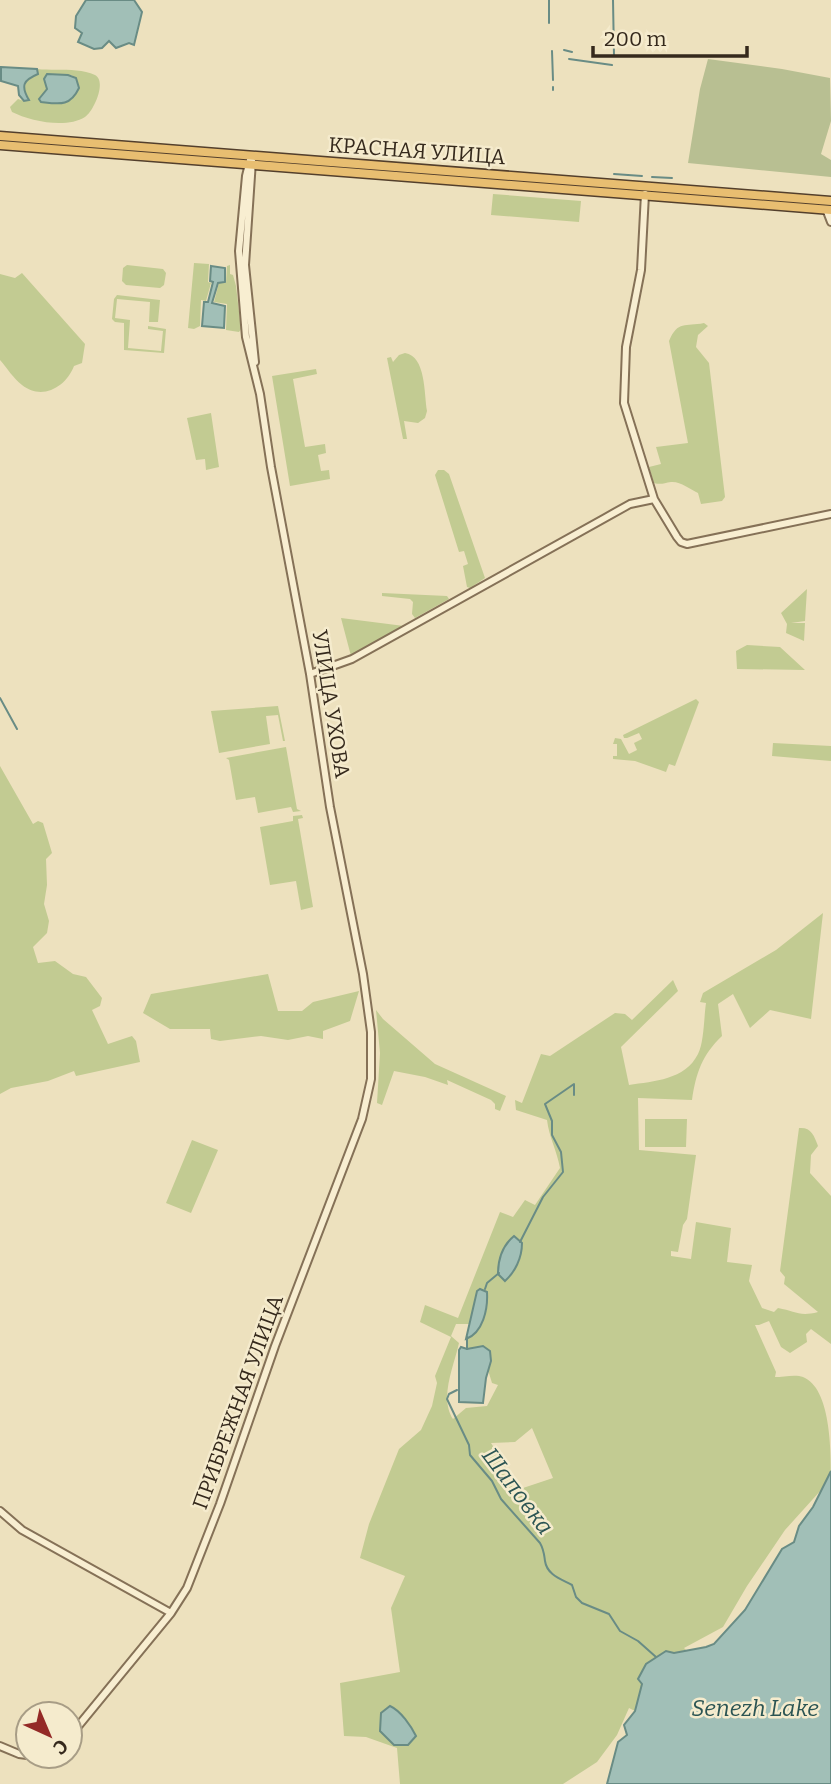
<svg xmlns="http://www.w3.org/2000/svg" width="831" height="1784" font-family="Bitter,serif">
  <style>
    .green { fill: #c2cb92; fill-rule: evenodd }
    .cemetery { fill: #b8bf92 }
    .water { fill: #a1bfb7; stroke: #698c85; stroke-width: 2 }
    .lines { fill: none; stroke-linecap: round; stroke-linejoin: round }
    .stream { stroke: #698c85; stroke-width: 2 }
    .tertiary-casing { stroke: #857157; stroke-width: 10 }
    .trunk-casing { stroke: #533f2c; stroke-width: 11 }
    .tertiary { stroke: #f8eed1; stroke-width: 6 }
    .trunk { stroke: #e8be71; stroke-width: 8 }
    .labels { text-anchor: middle; stroke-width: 5; stroke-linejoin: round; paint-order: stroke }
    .street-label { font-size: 21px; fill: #35291c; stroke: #f5ebcd }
    .water-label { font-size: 23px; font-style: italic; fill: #2b5453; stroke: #f5ebcd }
  </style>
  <rect width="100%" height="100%" fill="#ede1be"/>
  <path class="green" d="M37,69c18,2 41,-2 58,6 12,6 -1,36 -10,42 -19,12 -55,4 -73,-5l-2,-5 8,-8 6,2 5,-3 -4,-5c0,-11 1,-15 12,-18zM47,74l25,1 7,13c-9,19 -20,16 -38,14v-5l6,-8 -3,-10z
    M493,194l88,7 -2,21 -88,-7z
    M194,263l15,1 -1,18 3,1 -5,18 -5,-1 -1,26 -6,3 -6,-1z
    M127,265l36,4 3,4 -2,12 -4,3 -34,-3 -4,-4 1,-13z
    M230,265v9l3,1 3,11 5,43 -2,3 -13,-2 1,-26 -13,-2 5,-19h7l1,-17z
    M22,273l63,71 -3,19 -8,3c-8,21 -32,35 -52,19 -9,-7 -15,-17 -22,-25v-86l15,4z
    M117,295l43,5 -2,22h-9l1,-20 -33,-3 -2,19 15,2 -2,28 33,3 2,-20 -15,-2v-3l18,3 -2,24 -40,-3v-27l-9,-1 -3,-3 2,-20z
    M704,323l4,3 -10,9 -2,12 13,16 16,134 -3,4 -21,3 -3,-11c-8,-4 -18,-12 -27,-11 -7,1 -10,3 -17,1l-5,-16 12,-3 -5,-17 32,-4 -19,-102c9,-21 16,-14 35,-18z
    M405,353c21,3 19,41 22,58l-2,7 -7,5 -14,-2 3,18h-4l-16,-81 4,-1 2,5 6,-7z
    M316,369l1,5 -24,5 12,68 20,-3 1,9 -8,2 3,16 8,-1 1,9 -40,7 -18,-110z
    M211,413l8,54 -13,3 -1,-11 -9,1 -9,-42z
    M438,470h6l5,4 36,104 -15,10 -3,-1 -4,-21 5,-2 -4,-13 -5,1 -24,-77z
    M807,589l-2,32 -14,2h14l-1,18 -18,-8 1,-9 -6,-11z
    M382,593l65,3 2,3 -34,19 -3,-4 1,-12 -3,-3 -28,-3z
    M341,618l63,8 -53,30z
    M747,645l33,2 25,23 -68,-1 -1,-18z
    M696,699l3,3 -24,64 -6,-2 -3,8 -31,-11 -22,-2v-3h4v-12h-4l2,-6 6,1 8,15 8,-4 -3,-7 8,-4 -3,-6 -12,5h-3l-1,-3z
    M278,706l7,35h-2l-5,-26 -12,1 4,28 -51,9 -8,-42z
    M773,743l58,3v15l-59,-5z
    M286,747l11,62 4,2 -8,1 -2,-5 -33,6 -3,-16 -19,3 -7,-40 -3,-2z
    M0,766l33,58 5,-3 5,2 9,30 -6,6 1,26 -3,19 5,17 -2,12 -14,14 5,16 17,-2 18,13 13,3 16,21 -2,8 -8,4 16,34 24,-8 4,5 4,21 -64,14 -2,-5 -26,10 -37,7 -11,6z
    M302,815l1,3 -5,1 15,88 -12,3 -5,-29 -26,4 -10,-58 33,-6v-5z
    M823,913l-12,106 -41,-9 -20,18 -17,-34 -15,10 4,32c-20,19 -26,37 -30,64l-54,-2 1,52 57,5 -9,64 -4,6 -5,27 -7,-1v5l20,3 5,-37 35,6 -4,34 25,3 -3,16 13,27 12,4 4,-4c17,3 21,9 40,4l-34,-28 1,-7 -5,-6 19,-143c12,-1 15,7 19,18l-7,9 -1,18 21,23v148l-20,-15 -5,5 1,8 -17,11 -9,-6 -12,-26 -10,4h-4l21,47 -1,5c8,0 21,-3 28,0 28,11 28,74 28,102l-46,51 -38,56 -24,41 -39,21 2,2 -12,3 -32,31 -7,27 -6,-3 -12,27 -20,27 -34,22h-163l-3,-36 -31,-11 -22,-1 -4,-53 60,-11 -9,-64 14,-32 -45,-18 9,-34 30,-75 22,-19 11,-24 5,-23 -2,-7 16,-39 -31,-15 5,-17 33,13 42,-106 13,5 12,-17 10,5 25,-37c-3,-17 -11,-31 -13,-48l-31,-10 -1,-10 7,3 19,-49 9,2 65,-43 10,1 7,6 41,-40 5,11 -57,56 8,38c25,-4 56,-5 69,-31 6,-11 6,-38 8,-51l-6,-1 3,-9 73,-43zM480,1289l7,20 -10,23 -11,7 1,10 16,-3 7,5 -2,19 4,13 6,2 -11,21 -21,2 -13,11c-14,-21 1,-53 6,-76l-8,-7 5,-12h13l8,-33zM532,1428l21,50 -39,13 -9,-26 -14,-22 24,-1z
    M268,974l10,37h24l11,-9 46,-11 -9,30 -27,10v8l-15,-3 -20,4 -27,-4 -41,5 -9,-2 -1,-10h-40l-27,-16 8,-19z
    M376,1010l7,9 52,45 71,32 -6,15 -5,-2v-5l-4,-4 -44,-20 1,5 -23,-8 -31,-6 -12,34 -5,-2 3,-50z
    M645,1119h42l-1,28h-41z
    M192,1140l26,10 -27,63 -25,-10z"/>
  <path class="cemetery" d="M708,59l74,10 48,9 1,43 -10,33 10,6v17l-143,-14 12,-74z"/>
  <path class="water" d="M86,0h48l8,12 -8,33 -5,-2 -13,5 -7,-7 -7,7 -8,1 -16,-7 4,-9 -7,-5 1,-12z
    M1,67l36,2 1,5c-14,6 -18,11 -9,26l-5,1 -5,-6 -1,-9 -17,-5z
    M47,74l21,1 8,3 3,10c-9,19 -20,16 -38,14l-2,-3 8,-10 -3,-10z
    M211,266l14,2v14l-7,1 -6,20 13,3 -1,22 -22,-2 2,-24h4l5,-20 -3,-1z
    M514,1236l8,7c0,15 -7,29 -17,38l-7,-7c0,-15 4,-28 16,-38z
    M480,1289l7,3c1,17 -4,41 -21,47l11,-48z
    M483,1346l7,5 1,10 -5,17 -3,25 -24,-1v-52l2,-3 6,2z
    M831,1471v313h-224l11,-42 9,-7 -3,-10 11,-14 7,-27 -4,-5 8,-15 20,-13 8,2 32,-6 8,-3 31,-34 37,-61 12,-7 5,-16 14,-19z
    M390,1706c11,5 21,20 26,30l-8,9h-14l-14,-14 1,-18z"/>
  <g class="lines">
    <path class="stream" d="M613,0l1,56
      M549,23v-23
      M564,50l8,2
      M552,51l1,29
      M569,59l43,6
      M553,87v3
      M614,174l28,2
      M652,177l20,1
      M0,698l17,31
      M520,1242l23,-45 20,-25 -2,-20 -9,-17v-14l-7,-17 29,-20v11
      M485,1289l2,-6 12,-10
      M467,1349v-12
      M457,1390l-8,4 -2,5 22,46 1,10 22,26 9,18 39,44c4,7 4,11 5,18 2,14 16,18 27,24l4,12 6,6 27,11 11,17 18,10 18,16"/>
    <defs>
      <path id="tertiary" d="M252,161l-7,104 10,97
        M645,194l-4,76 -15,77 -2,56 30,96 23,38 4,5 6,2 144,-30
        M826,209l5,13
        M310,674l42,-15 253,-141 25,-14 24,-5
        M0,1511l22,19 149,83
        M70,1736l101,-123 16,-25 33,-84 55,-158 87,-227 9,-40v-47l-8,-58 -33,-167 -20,-133 -39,-207 -11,-73 -14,-57 -7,-86 7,-75 5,-20
        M0,1746l19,8 16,2"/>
      <path id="trunk" d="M0,136l831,65
        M0,145l831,65"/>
    </defs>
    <use href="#tertiary" class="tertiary-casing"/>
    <use href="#trunk" class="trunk-casing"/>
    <use href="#tertiary" class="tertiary"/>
    <use href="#trunk" class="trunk"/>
  </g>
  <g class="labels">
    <g class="street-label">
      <text transform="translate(417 151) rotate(4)" y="7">КРАСНАЯ УЛИЦА</text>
      <text transform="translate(331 704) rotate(81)" y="7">УЛИЦА УХОВА</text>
      <text transform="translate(238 1402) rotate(-70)" y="7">ПРИБРЕЖНАЯ УЛИЦА</text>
    </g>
    <g class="water-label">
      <text transform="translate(518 1491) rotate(53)" y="8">Шаповка</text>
      <text x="755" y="1716">Senezh Lake</text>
    </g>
  </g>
  <g transform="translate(49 1735) rotate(136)"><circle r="33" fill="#f5ebcd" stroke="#a89d86" stroke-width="2"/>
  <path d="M0-5L12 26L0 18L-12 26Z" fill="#942a27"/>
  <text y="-10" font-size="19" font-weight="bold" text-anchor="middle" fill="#35291c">С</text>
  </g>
  <path d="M593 46v10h154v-10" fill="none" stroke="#35291c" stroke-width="3.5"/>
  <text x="604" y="46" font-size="21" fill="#35291c" stroke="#f5ebcd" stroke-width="5" paint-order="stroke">200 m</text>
</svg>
